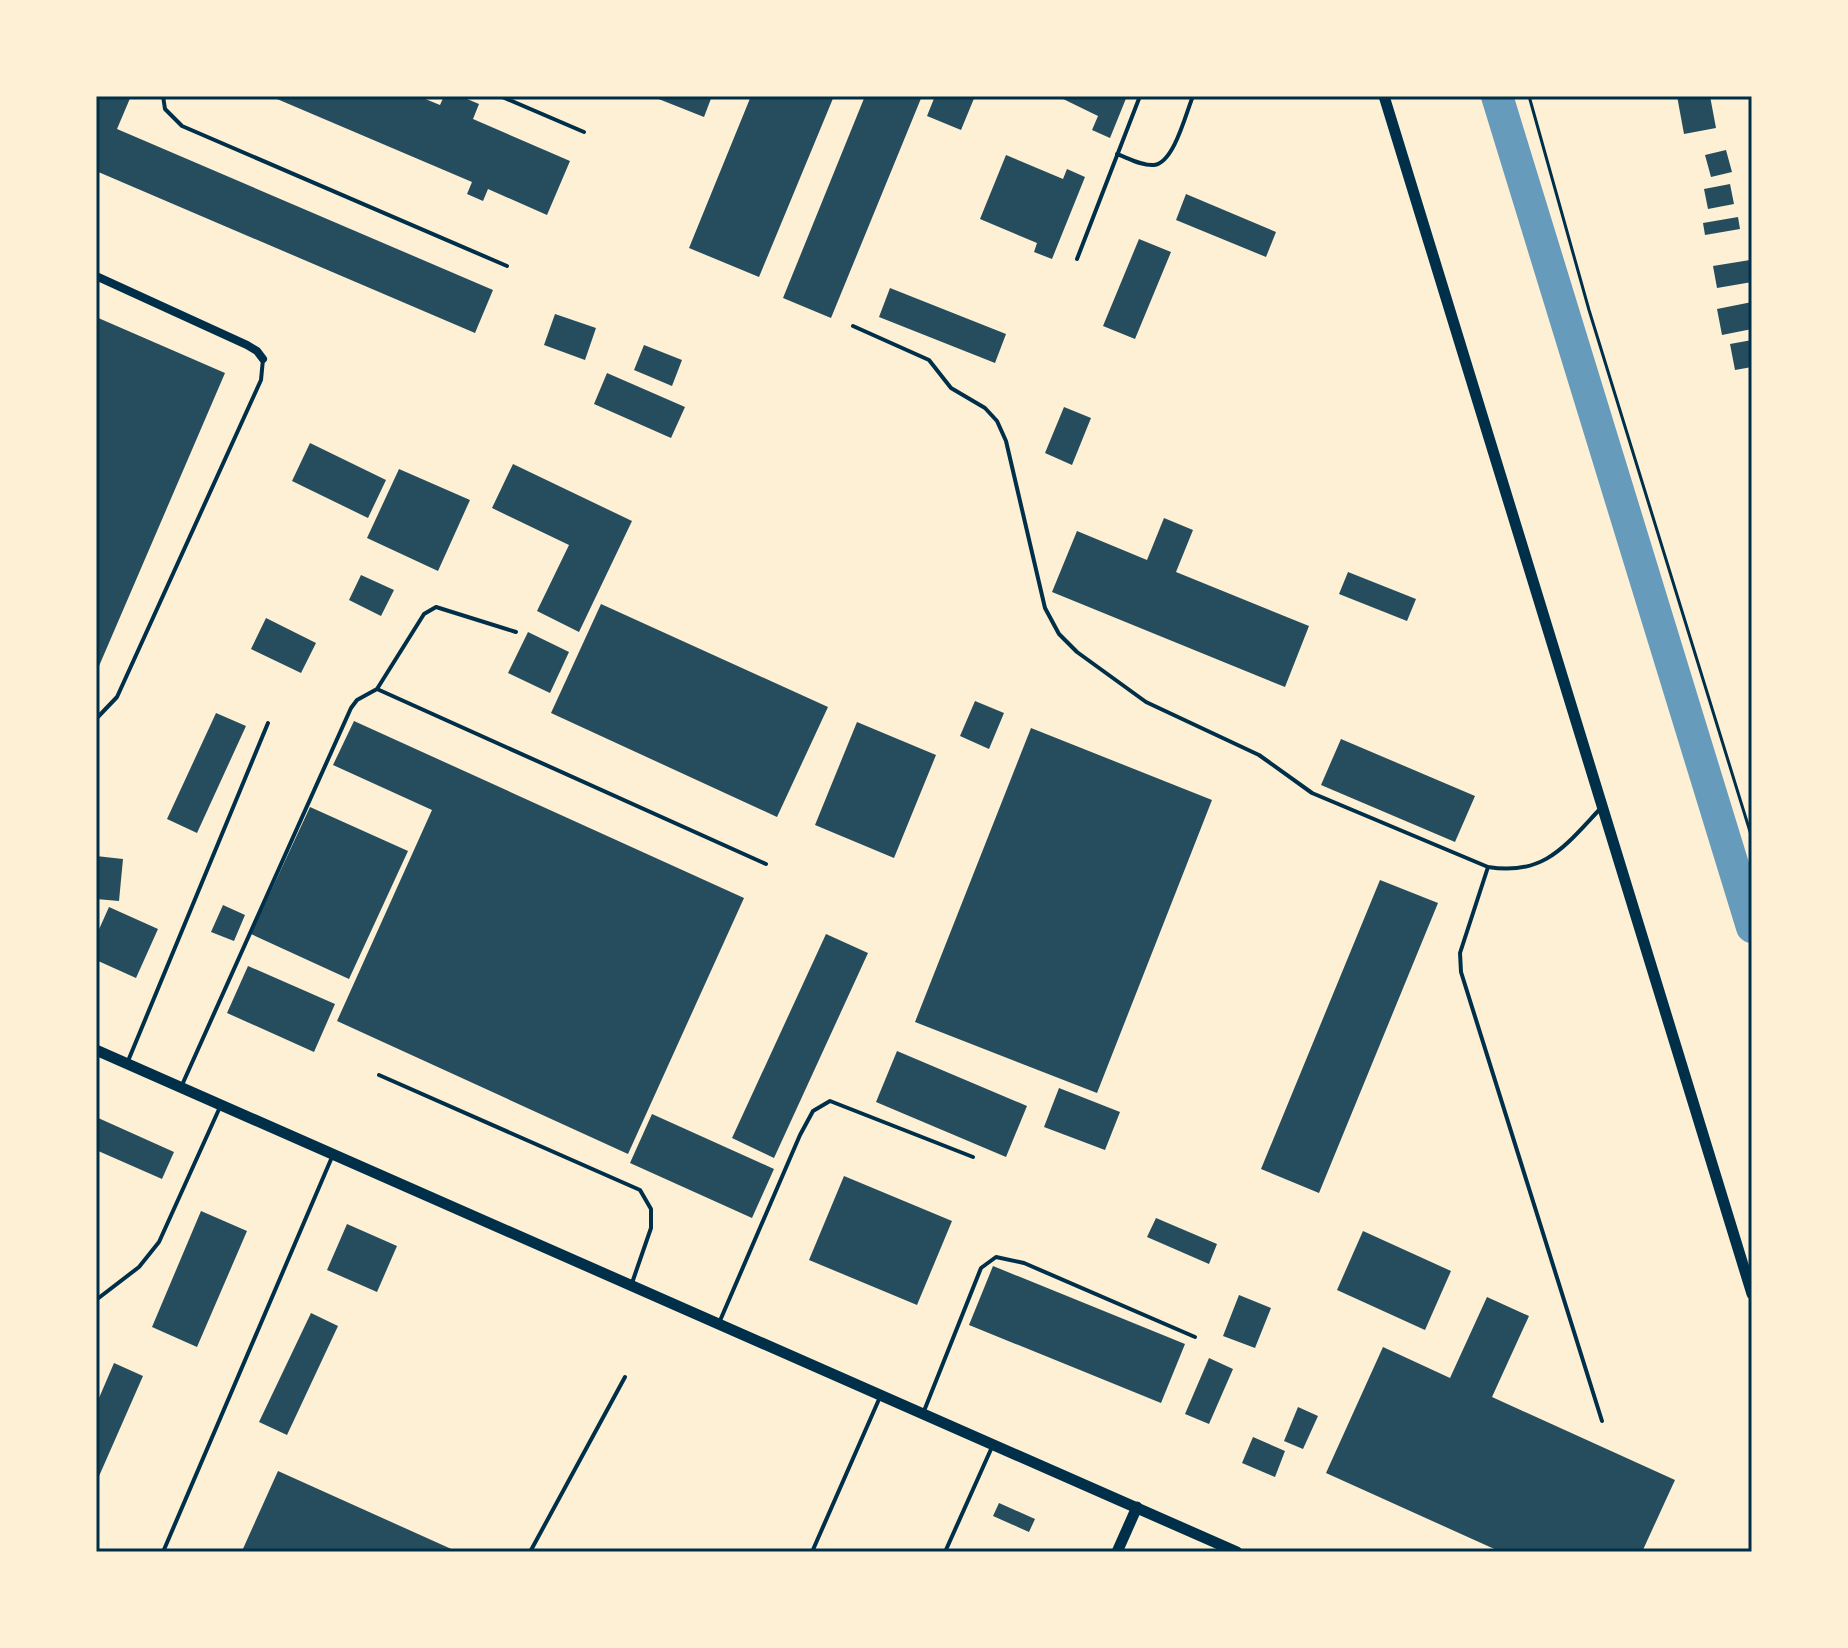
<svg xmlns="http://www.w3.org/2000/svg" width="1848" height="1648" font-family="Mulish,sans-serif">
  <style>
    .lines { fill: none; stroke-linecap: round; stroke-linejoin: round }
    .river { stroke: #669bbc; stroke-width: 32 }
    .building { fill: #264d5e }
    .path { stroke: #003049; stroke-width: 3 }
    .service { stroke: #003049; stroke-width: 4 }
    .minor { stroke: #003049; stroke-width: 8 }
    .tertiary { stroke: #003049; stroke-width: 11 }
    .neatline { fill: none; stroke: #003049; stroke-width: 3 }
  </style>
  <rect width="100%" height="100%" fill="#fdf0d5"/>
  <g class="lines">
    <path class="river" d="M1497,96l255,831"/>
  </g>
  <path class="building" d="M96,96h35l-14,33 376,161 -18,43 -379,-162z
    M270,96h148l22,9 4,-9h16l19,8 -6,15 97,42 -23,54 -59,-26 -5,12 -16,-7 5,-12z
    M651,96h61l-8,21z
    M751,96h83l-75,181 -70,-29z
    M865,96h57l-91,222 -48,-20z
    M935,96h40l-14,34 -34,-14z
    M1057,96h70l-17,42 -18,-8 6,-14z
    M1677,96h33l6,32 -32,6z
    M1726,150l6,22 -21,5 -6,-22z
    M1006,155l57,24 4,-10 18,8 -33,82 -18,-7 3,-9 -57,-24z
    M1730,184l4,20 -26,5 -4,-20z
    M1186,194l90,38 -10,25 -90,-37z
    M1738,217l2,12 -35,6 -2,-12z
    M1139,239l32,13 -36,87 -32,-13z
    M1750,260l2,22 -35,6 -4,-22z
    M890,288l116,46 -11,29 -116,-46z
    M1752,302v27l-30,6 -5,-26z
    M555,314l41,14 -11,32 -41,-15z
    M96,317l129,56 -129,300z
    M1752,340v27l-17,3 -5,-26z
    M644,345l38,15 -10,26 -38,-16z
    M607,373l78,34 -14,31 -77,-34z
    M1064,407l27,11 -19,47 -27,-12z
    M310,443l76,37 -18,38 -76,-37z
    M513,464l119,57 -53,111 -42,-21 32,-66 -77,-37z
    M399,469l71,31 -32,71 -71,-33z
    M1164,518l29,12 -17,42 133,54 -24,61 -233,-95 25,-61 70,29z
    M1348,572l68,27 -9,22 -68,-27z
    M361,575l33,15 -13,26 -32,-16z
    M601,604l227,103 -51,110 -226,-104z
    M266,618l50,25 -15,30 -50,-24z
    M528,632l41,20 -19,41 -42,-20z
    M975,701l29,12 -15,36 -29,-13z
    M216,713l30,13 -49,107 -30,-14z
    M354,721l390,177 -116,256 -291,-133 95,-211 -99,-45z
    M857,722l79,33 -42,103 -79,-33z
    M1031,728l181,72 -115,293 -182,-71z
    M1341,739l134,57 -20,46 -134,-57z
    M310,807l98,44 -59,128 -98,-45z
    M96,856l27,3 -4,42 -23,-2z
    M1380,880l58,23 -119,290 -58,-24z
    M223,905l22,10 -11,26 -23,-9z
    M109,907l49,22 -22,49 -40,-18v-24z
    M826,934l42,19 -94,205 -42,-20z
    M248,966l87,38 -21,48 -87,-39z
    M897,1051l130,55 -21,51 -130,-55z
    M1059,1088l61,24 -15,38 -61,-23z
    M652,1114l122,55 -22,49 -122,-55z
    M96,1117l78,35 -12,27 -66,-29z
    M844,1176l108,45 -35,84 -108,-45z
    M201,1211l46,20 -50,116 -45,-20z
    M1156,1218l61,26 -8,20 -62,-27z
    M347,1224l50,22 -20,46 -50,-22z
    M1363,1231l88,40 -26,59 -88,-40z
    M993,1266l192,78 -24,59 -192,-78z
    M1239,1295l32,13 -16,40 -32,-12z
    M1487,1297l42,19 -37,81 183,83 -33,72h-141l-175,-79 57,-126 67,31z
    M311,1313l27,13 -51,109 -28,-13z
    M1209,1358l24,11 -24,55 -24,-10z
    M114,1363l29,13 -47,107v-78z
    M1298,1407l20,9 -15,33 -19,-8z
    M1253,1437l32,14 -10,26 -33,-14z
    M278,1471l180,81 -216,-1z
    M999,1503l36,16 -6,13 -36,-16z"/>
  <g class="lines">
    <path class="path" d="M1529,96l60,214 163,528"/>
    <path class="service" d="M163,96l2,13 17,17 325,140
      M500,96l84,36
      M1117,154c11,4 25,12 37,11 20,-2 32,-52 39,-69
      M1077,259l63,-163
      M853,326l76,34 22,28 34,20 12,13 9,20 39,167 14,26 18,18 69,50 113,53 53,38 176,74c56,9 76,-20 112,-58
      M377,689l47,-75 12,-7 80,25
      M96,719l21,-22 144,-317 2,-21
      M1488,867l-28,86 1,19 141,449
      M128,1061l140,-338
      M379,1075l261,115 11,19v19l-19,55
      M182,1085l169,-377 6,-8 20,-11 389,175
      M96,1300l43,-33 20,-25 61,-135
      M719,1323l81,-188 13,-24 17,-10 143,56
      M924,1411l57,-143 15,-11 28,6 171,74
      M163,1552l169,-395
      M530,1552l95,-175
      M812,1552l68,-155
      M945,1552l47,-105"/>
    <path class="minor" d="M96,276l151,69 10,6 6,8"/>
    <path class="tertiary" d="M1384,96l368,1198
      M96,1050l1141,502
      M1117,1552l20,-45"/>
  </g>
  <rect width="1848" height="1648" fill="none" stroke="#fdf0d5" stroke-width="196"/>
  <rect x="98" y="98" width="1652" height="1452" class="neatline"/>
</svg>
